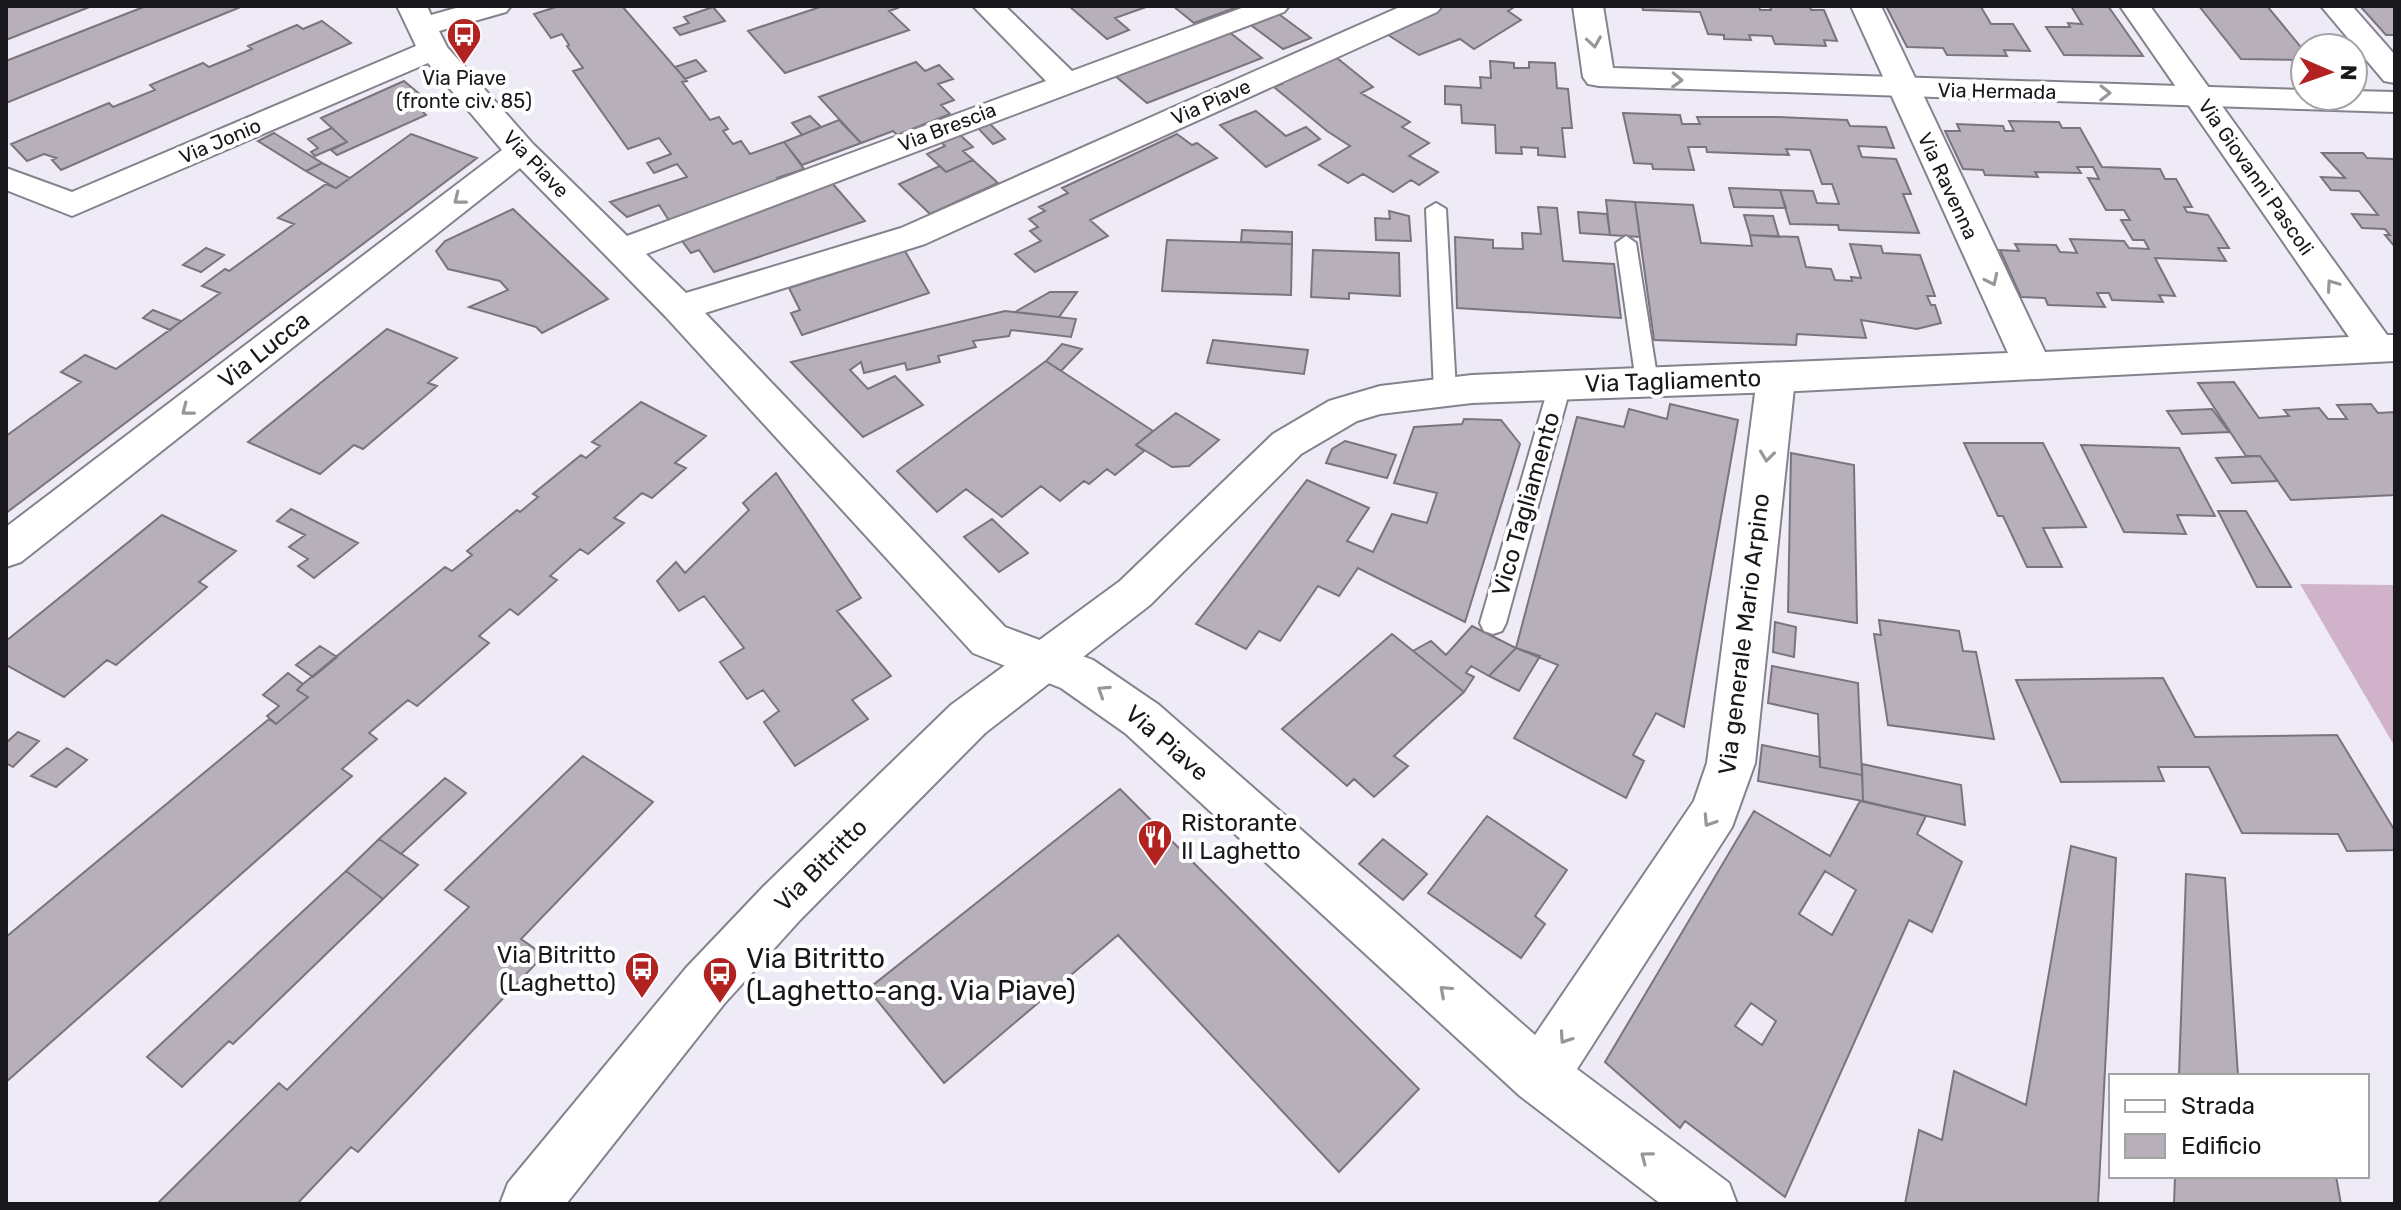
<svg xmlns="http://www.w3.org/2000/svg" width="2401" height="1210" font-family="Rubik,sans-serif">
  <style>
    .green { fill: #d0b3ca }
    .building { fill: #b7b0ba; stroke: #7a747d; stroke-width: 2; fill-rule: evenodd }
    .lines { fill: none; stroke-linecap: round; stroke-linejoin: round }
    .service-casing { stroke: #84828c; stroke-width: 4 }
    .minor-casing { stroke: #84828c; stroke-width: 4 }
    .tertiary-casing { stroke: #84828c; stroke-width: 4 }
    .service { fill: #fff; fill-rule: evenodd }
    .minor { fill: #fff; fill-rule: evenodd }
    .tertiary { fill: #fff; fill-rule: evenodd }
    .oneway { stroke: #979799 }
    .labels { text-anchor: middle; stroke-width: 8; stroke-linejoin: round; paint-order: stroke }
    .far-poi-label { font-size: 20px; fill: #18171c; stroke: #fff }
    .far-street-label { font-size: 20px; fill: #18171c; stroke: #fff }
    .street-label { font-size: 24px; fill: #18171c; stroke: #fff }
    .poi-label { font-size: 24px; fill: #18171c; stroke: #fff; text-anchor: start }
    .near-poi-label { font-size: 28px; fill: #18171c; stroke: #fff; text-anchor: start }
  </style>
  <rect width="100%" height="100%" fill="#eeebf7"/>
  <path class="green" d="M2300,584l95,1v162z"/>
  <path class="building" d="M6,6h86l-86,34z
    M146,6h97l-237,97v-42z
    M559,6h63l65,75 -5,1 28,38 9,-3 9,12 -5,2 10,13 8,-3 9,13 34,-12 20,27 -27,9 3,4 -110,40 -11,-17 -32,12 -17,-15 77,-25 -10,-13 -23,9 -7,-10 24,-9 -12,-16 -31,11 -55,-78 10,-3 -16,-22 2,-1 -7,-11 -11,4 -17,-24z
    M823,6h74l1,2 -9,3 20,19 -124,43 -37,-42z
    M1069,6h80l-34,12 14,12 -22,9z
    M1173,6h67l-46,17z
    M1443,6h73l-8,5 13,9 -47,29 -14,-10 -41,16 -37,-24z
    M1642,6h117l1,4h11l-1,-4h40l1,4h13l13,31 -13,-1 2,6 -51,-2 -3,-8 -23,-1 2,5 -27,-1v-4l-16,-1 -8,-22 -57,-2z
    M1886,6h102l-7,1 10,17h22l17,27 -26,-1 3,6 -60,-1 -4,-7 -36,-1z
    M2071,6h37l35,50 -79,-1 -18,-28h24l-2,-4 14,1z
    M2199,6h68l38,46v8l-64,-1z
    M2360,6h35v29h-9z
    M713,7l12,14 -45,14 -6,-7 15,-5 -5,-6z
    M1276,12l35,26 -28,11 -35,-26z
    M322,21l29,22 -290,127 -9,-10 4,-2 -12,-4 -17,7 -16,-17 98,-41 4,4 42,-17 -5,-5 53,-22 6,4 43,-18 -4,-3 49,-21 6,4z
    M1228,31l34,27 -115,45 -34,-29z
    M1337,58l36,29 -12,6 49,29 -8,5 27,16 -20,13 29,16 -19,13 -8,-5 -18,12 -30,-18 -15,9 -29,-18 31,-19 -23,-15 -53,-44 8,-3 -5,-4z
    M696,60l10,11 -21,8 -10,-12z
    M1490,61l24,2v5h15v-6l26,1 2,25 11,1 4,39h-10l3,29 -27,-2v-7l-17,-1 1,7 -26,-1 -1,-28 -33,-2 -1,-18 -16,-1v-18l36,2 -1,-11 11,1z
    M916,62l9,9 14,-6 14,14 -15,5 16,16 -13,5 9,9 -53,21 -4,-4 -32,12 -42,-46z
    M404,81l24,20 -11,5 9,9 -89,40 -6,-5 16,-8 -26,-24z
    M1256,111l30,25 20,-9 14,12 -54,28 -46,-42z
    M1623,113l57,2 2,9h18l-3,-7h79l71,3 3,6 36,1 8,21 -36,-2 4,11 34,2 15,35h-8l16,39 -80,-3 -1,-5 -48,-1 -10,-34 33,1 4,12 22,1 -7,-20h-10l-12,-34 -24,-1 3,6 -82,-3 -1,-5h-18l6,23 -41,-1 -1,-5 -18,-1z
    M810,116l11,11 -19,8 -10,-12z
    M839,120l22,23 -59,22 -18,-23z
    M2009,121l50,1 3,6h18l22,39 58,2 5,10h11l16,28h-8l3,5 21,3 21,33h-11l8,13 -71,-3 20,38 -16,-1 4,7 -51,-2 -3,-7h-12l8,14 -57,-2 -3,-7 -24,-1 -21,-47 19,1 -4,-7 41,1 4,7 17,1 -7,-14 54,2 5,7 20,1 -5,-9h-11l-12,-20h9l-6,-10h-18l-18,-32 11,1 -6,-12h-16l4,6 -46,-1 3,5 -53,-2 -2,-5 -20,-1 -18,-38h15l-3,-7 46,2 2,5h9z
    M989,123l16,16 -12,5 -16,-17z
    M332,128l15,14 -32,14 -4,-4 7,-4 -10,-9z
    M274,133l48,30 -16,8 -48,-30z
    M411,134l66,24 -471,355v-77l75,-54 -20,-10 24,-17 31,14 104,-76 -18,-7 23,-17 4,2 65,-47 -16,-6 48,-34 10,4z
    M959,134l14,13 -10,4 10,9 -27,12 -19,-18 18,-8 -4,-4z
    M1177,134l15,11 5,-2 20,15 -127,62 18,16 -73,36 -20,-18 26,-13 -11,-10 8,-4 -9,-8 16,-8 -6,-4 29,-14 -6,-5z
    M2322,153h41l4,5 26,1 2,3v85l-10,-12h5l-5,-6 -23,-1 -10,-14 26,1 -19,-24 -28,-1 -10,-13 24,1z
    M973,160l25,23 -68,31 -31,-30 41,-18 6,6z
    M322,163l28,15 -14,10 -30,-17z
    M832,183l33,38 -151,51 -15,-22 -8,3 -9,-12z
    M1729,188l51,2 6,18 -52,-1z
    M1606,200l29,2 5,35 -30,-2z
    M1635,202l58,3 8,38 51,3 -2,-11 48,2 8,30 25,2 4,11 17,1 -1,-4 10,1 -11,-34 31,2 2,7 37,2 15,41h-8l4,9h4l6,18 -24,6 -56,-9 5,18 -69,-4 -1,11 -142,-5z
    M1538,207l19,1 6,53 51,3 7,54 -164,-10 -2,-71 38,3v8l30,1 -1,-16 19,1z
    M513,209l95,90 -66,34 -6,-6 -67,-20 39,-17 -8,-9 -52,-12 -12,-18 9,-10z
    M1389,211l20,5 2,25 -35,-1 -1,-22 15,1z
    M1578,212l29,2 3,21 -30,-2z
    M1744,215l29,1 6,21 -29,-2z
    M1242,230l50,2v12l-51,-2z
    M1167,240l125,4 -1,51 -129,-4z
    M206,248l18,7 -23,17 -18,-7z
    M1313,250l86,3 1,43 -51,-3v6l-38,-2z
    M905,251l24,42 -127,42 -11,-22 9,-3 -11,-22z
    M1050,292h27l-18,25 -44,-5z
    M153,310l28,11 -11,9 -27,-12z
    M1005,311l71,8 -5,18 -60,-7 -2,6 -36,5 3,6 -38,9 2,6 -33,8 -2,-7 -41,10 -3,-11 -11,8 18,19 27,-13 28,29 -60,32 -72,-75z
    M387,329l70,29 -29,25 9,3 -74,63 -9,-4 -34,29 -72,-32z
    M1213,340l95,10 -4,24 -97,-11z
    M1062,344l20,5 -21,22 -15,-10z
    M1046,361l107,70 -17,14 8,6 -29,24 -8,-6 -18,15 -5,-3 -24,20 -19,-15 -39,31 -36,-28 -29,23 -40,-41z
    M2234,382l25,36 30,-2 -5,-6 35,-2 9,11h19l-10,-14 34,-1 7,9 17,-1v83l-104,5 -31,-44h-14l-48,-73z
    M641,402l65,34 -31,27 11,5 -34,30 -10,-5 -28,25 10,5 -36,31 -8,-5 -30,27 7,4 -39,35 -8,-6 -31,27 10,7 -72,63 -9,-6 -39,33 8,6 -35,30 10,7 -346,306v-145l263,-218 7,5 32,-27 -11,-7 6,-6 142,-117 7,4 20,-16 -5,-4 50,-41 3,2 18,-15 -5,-3 48,-39 5,3 14,-12 -8,-4z
    M1670,404l68,16 -54,307 -28,-14 -23,42 11,6 -18,37 -112,-60 44,-73 -42,-17 61,-231 47,10 5,-18 38,10z
    M2212,409l17,23 -47,2 -15,-23z
    M1176,413l43,27 -30,26 -17,1 -36,-22z
    M1464,419l37,1 19,24 -55,178 -107,-54 -19,28 -21,-10 -38,55 -21,-10 -13,18 -50,-25 111,-144 62,28 -22,33 26,11 19,-38 35,9 10,-30 -43,-10 20,-56 48,-3z
    M1345,441l51,14 -9,23 -61,-15 6,-14z
    M1964,443h79l43,84 -43,1 19,39h-35l-24,-51h-5z
    M2081,445l98,3 36,68 -38,-1 9,19 -62,-2z
    M1791,453l63,12 3,158 -69,-11z
    M2260,456l18,25 -46,2 -16,-25z
    M776,473l85,125 -24,13 54,65 -39,24 16,19 -73,47 -31,-44 15,-11 -16,-21 -16,9 -27,-37 24,-14 -40,-52 -25,15 -22,-30 19,-19 9,11 64,-63 -6,-7z
    M291,509l67,34 -44,35 -16,-12 10,-7 -19,-12 16,-12 -28,-14z
    M2218,511h28l45,76h-34z
    M162,515l74,36 -37,31 8,5 -91,78 -9,-5 -43,37 -58,-32v-24z
    M992,519l36,34 -29,19 -35,-35z
    M1879,620l80,11 4,20 13,1 18,87 -106,-14 -14,-91 7,1z
    M1775,622l21,5 -2,30 -21,-5z
    M1472,626l44,22 -27,28 -18,-10 -5,7 8,4 -10,15 -51,-41 18,-10 15,14z
    M1392,634l72,58 -70,64 14,10 -34,31 -20,-18 -7,7 -65,-57z
    M320,646l17,11 -24,20 -17,-12z
    M1516,648l24,8 -21,35 -30,-15z
    M1772,666l86,17 4,92 -42,-8 -2,-53 -50,-11z
    M288,673l15,11 -6,6 11,7 -32,27 -9,-8 12,-10 -16,-11z
    M2163,678l32,59 142,-2 58,96v19l-48,1 -9,-17 -96,-1 -33,-66h-51l6,14 -103,1 -45,-102z
    M18,732l21,9 -26,26 -7,-4v-20z
    M1762,745l58,12v10l42,8 1,26 -105,-20z
    M67,748l20,12 -31,27 -25,-11z
    M583,756l70,46 -132,137 23,16 -186,197 -7,-5 -54,57h-140l122,-121 8,7 182,-183 -24,-17z
    M1862,764l99,21 4,40 -102,-24z
    M445,778l21,15 -65,61 -22,-15z
    M1120,789l299,300 -80,83 -221,-237 -174,148 -76,-94z
    M1860,801l66,15 -9,18 45,28 -30,70 -23,-12 -124,277 -100,-76 -5,7 -75,-66 149,-251 76,45zM1825,871l31,19 -24,45 -33,-21zM1751,1003l25,18 -14,24 -27,-19z
    M1487,816l80,54 -32,46 10,8 -24,34 -93,-65z
    M379,839l39,26 -35,34 -37,-28z
    M1383,839l44,35 -24,26 -44,-36z
    M2071,846l45,12 -18,346h-193l14,-74 23,10 12,-69 72,34z
    M346,871l37,28 -150,145 -4,-3 -47,46 -35,-30z
    M2186,874l39,4 13,198h-59z
    M2175,1176h161l5,28h-167z"/>
  <g class="lines">
    <defs>
      <path id="service" d="M1436,203l10,6 10,182 -3,6 -8,2 -8,-2 -3,-6 -8,-182z
        M1626,236l10,7 22,139 -3,6h-16l-3,-6 -20,-139z
        M1560,377l8,2 3,6 -65,238 -4,8 -9,3 -9,-3 -4,-8 69,-238 3,-6z"/>
      <path id="minor" d="M397,6h30l4,9 32,-9h48l-5,6 -67,19 8,16 86,97 94,92 419,-155 -73,-75h32l67,65 175,-65h42l-5,6 -638,242 40,39 215,-65 501,-222h40l-5,6 -512,232 -220,69 300,314 88,33 66,45 376,330 159,-234 13,-38 50,-385 5,-10 14,-4 14,4 5,10 -40,385 -23,64 -155,242 152,114 8,21h-76l-141,-108 -395,-363 -64,-45 -88,-35 -307,-336 -146,-149 -499,394 -15,5v-40l496,-377 -74,-87 -356,153 -66,-26v-22l66,24 344,-146z
        M1573,6h30l10,62 692,22v6h48v-5l42,1v20l-796,-26 -11,-2 -5,-7z
        M2321,6h31l43,49v28l-11,-2z"/>
      <path id="tertiary" d="M1851,6h30l164,346 304,-15 -229,-331h30l237,329h8v26l-619,31 -304,11 -92,11 -23,7 -56,33 -151,151 -165,128 -185,187 -76,84 -158,200h-66l8,-21 178,-215 78,-82 187,-181 169,-124 153,-147 56,-33 51,-15 92,-11 536,-22z"/>
    </defs>
    <use href="#service" class="service-casing"/>
    <use href="#minor" class="minor-casing"/>
    <use href="#tertiary" class="tertiary-casing"/>
    <use href="#service" class="service"/>
    <use href="#minor" class="minor"/>
    <use href="#tertiary" class="tertiary"/>
  </g>
  <defs><path id="oneway-chevron" d="M-2-3.5L2.5 0L-2 3.5" fill="none" stroke-width="1.6" stroke-linecap="round" stroke-linejoin="round" transform="scale(2)"/></defs>
  <g class="oneway">
    <use href="#oneway-chevron" transform="translate(1594 42) rotate(81)"/>
    <use href="#oneway-chevron" transform="translate(1677 80) rotate(2)"/>
    <use href="#oneway-chevron" transform="translate(2105 93) rotate(1)"/>
    <use href="#oneway-chevron" transform="translate(459 199) rotate(142)"/>
    <use href="#oneway-chevron" transform="translate(1992 280) rotate(65)"/>
    <use href="#oneway-chevron" transform="translate(2332 285) rotate(-125)"/>
    <use href="#oneway-chevron" transform="translate(187 410) rotate(142)"/>
    <use href="#oneway-chevron" transform="translate(1767 456) rotate(97)"/>
    <use href="#oneway-chevron" transform="translate(1103 691) rotate(-147)"/>
    <use href="#oneway-chevron" transform="translate(1709 821) rotate(123)"/>
    <use href="#oneway-chevron" transform="translate(1445 991) rotate(-138)"/>
    <use href="#oneway-chevron" transform="translate(1565 1038) rotate(124)"/>
    <use href="#oneway-chevron" transform="translate(1646 1157) rotate(-143)"/>
  </g>
  <defs>
    <symbol id="bus-pin" viewBox="-11 -11 22 30"><path d="M0 17L-7.5 6A9.5 9.5 0 1 1 7.5 6Z" fill="#b22220" stroke="#fff"/><path d="M-5-6H5V4H4V6H2V4H-2V6H-4V4H-5ZM-3.5-4V0h7V-4ZM-3.5 1.2v1.5H-2V1.2ZM2 1.2v1.5H3.5V1.2Z" fill="#fff"/></symbol>
    <symbol id="restaurant-pin" viewBox="-11 -11 22 30"><path d="M0 17L-7.5 6A9.5 9.5 0 1 1 7.5 6Z" fill="#b22220" stroke="#fff"/><path d="M-5-6h1v4h1v-4h1v4h1v-4h1v5L-1.5 .5V6h-2V.5L-5-1ZM5-6V6H3V1.5H1.5Q1.5-4 5-6Z" fill="#fff"/></symbol>
  </defs>
  <g fill-rule="evenodd">
    <use href="#bus-pin" x="444" y="15" width="40" height="54"/>
    <use href="#restaurant-pin" x="1135" y="817" width="40" height="54"/>
    <use href="#bus-pin" x="622" y="949" width="40" height="54"/>
    <use href="#bus-pin" x="700" y="954" width="40" height="54"/>
  </g>
  <g class="labels">
    <g class="far-poi-label">
      <text x="464" y="85">Via Piave<tspan x="464" dy="23">(fronte civ. 85)</tspan></text>
    </g>
    <g class="far-street-label">
      <text transform="translate(1997 91) rotate(1)" y="7">Via Hermada</text>
      <text transform="translate(1211 102) rotate(-24)" y="7">Via Piave</text>
      <text transform="translate(947 127) rotate(-21)" y="7">Via Brescia</text>
      <text transform="translate(220 141) rotate(-23)" y="7">Via Jonio</text>
      <text transform="translate(536 164) rotate(46)" y="7">Via Piave</text>
      <text transform="translate(2256 177) rotate(55)" y="7">Via Giovanni Pascoli</text>
      <text transform="translate(1948 186) rotate(65)" y="7">Via Ravenna</text>
    </g>
    <g class="street-label">
      <text transform="translate(264 350) rotate(-38)" y="8">Via Lucca</text>
      <text transform="translate(1673 381) rotate(-2)" y="8">Via Tagliamento</text>
      <text transform="translate(1526 504) rotate(-74)" y="8">Vico Tagliamento</text>
      <text transform="translate(1744 634) rotate(-83)" y="8">Via generale Mario Arpino</text>
      <text transform="translate(1167 743) rotate(41)" y="8">Via Piave</text>
      <text transform="translate(821 865) rotate(-45)" y="8">Via Bitritto</text>
    </g>
    <g class="poi-label">
      <text x="1181" y="831">Ristorante<tspan x="1181" dy="28">Il Laghetto</tspan></text>
      <text x="616" y="963" text-anchor="end">Via Bitritto<tspan x="616" dy="28">(Laghetto)</tspan></text>
    </g>
    <g class="near-poi-label">
      <text x="746" y="968">Via Bitritto<tspan x="746" dy="32">(Laghetto-ang. Via Piave)</tspan></text>
    </g>
  </g>
  <rect width="2401" height="1210" fill="none" stroke="#18171c" stroke-width="16"/>
  <rect x="2109" y="1074" width="260" height="104" fill="#ffffff" stroke="#a3a2a4" stroke-width="2"/>
  <rect x="2125" y="1100" width="40" height="12" fill="#ffffff" stroke="#a3a2a4" stroke-width="2"/>
  <text x="2181" y="1114" font-size="24" fill="#18171c">Strada</text>
  <rect x="2125" y="1134" width="40" height="24" fill="#b7b0ba" stroke="#a3a2a4" stroke-width="2"/>
  <text x="2181" y="1154" font-size="24" fill="#18171c">Edificio</text>
  <g transform="translate(2329 72) rotate(92)"><circle r="38" fill="#ffffff" stroke="#a3a2a4" stroke-width="2"/>
  <path d="M0-6L14 30L0 20L-14 30Z" fill="#b22220"/>
  <text y="-12" font-size="22" font-weight="bold" text-anchor="middle" fill="#18171c">N</text>
  </g>
</svg>
